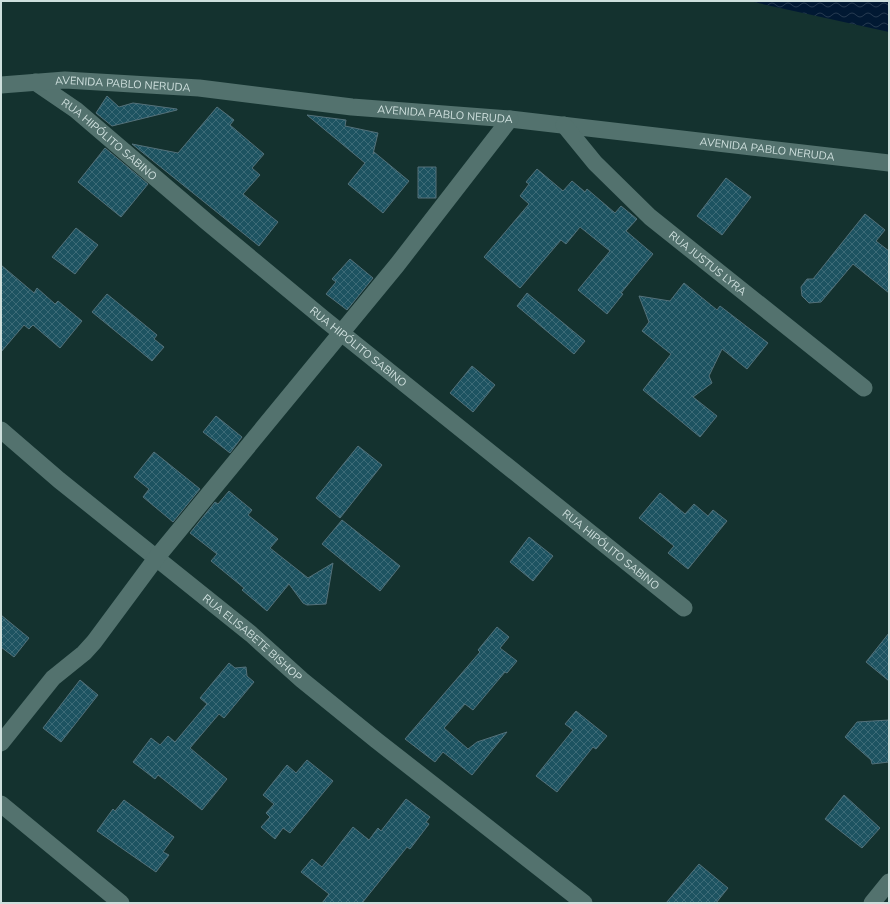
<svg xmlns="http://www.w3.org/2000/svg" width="890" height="904" font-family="'Nunito Sans',sans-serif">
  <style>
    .water { fill: url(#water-waves) }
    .building { fill: url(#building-cross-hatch); stroke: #54717a }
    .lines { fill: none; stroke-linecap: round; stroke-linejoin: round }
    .minor { stroke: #53726e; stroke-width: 17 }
    .labels { text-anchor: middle; stroke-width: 3; stroke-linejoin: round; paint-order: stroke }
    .street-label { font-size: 11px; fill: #cedfdd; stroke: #092825 }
  </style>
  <defs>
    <pattern id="water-waves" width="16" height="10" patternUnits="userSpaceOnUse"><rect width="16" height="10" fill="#011933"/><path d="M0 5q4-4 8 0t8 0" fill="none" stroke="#253a50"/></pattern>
    <pattern id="building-cross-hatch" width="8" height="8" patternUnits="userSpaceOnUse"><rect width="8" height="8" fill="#1d5361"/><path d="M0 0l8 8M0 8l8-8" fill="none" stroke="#3d6b77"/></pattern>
  </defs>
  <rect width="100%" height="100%" fill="#14322f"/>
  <path class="water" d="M749,1h140v31z"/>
  <path class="building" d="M107,96l12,11 14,-4 44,6v1l-65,16 -16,-13z
    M217,107l17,13 -4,5 34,29 -12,14 8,7 -17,19 35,28 -19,24 -127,-102 46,9z
    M307,115l39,5 -1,6 33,7 -5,21 1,-2 35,29 -26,32 -35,-29 17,-21z
    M105,148l43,36 -27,33 -43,-35z
    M418,167h18v31h-18z
    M537,169l26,22 9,-10 13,11 2,-3 28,24 6,-7 16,13 -11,12 27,23 -32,39 2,1 -16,20 -29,-24 32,-39 -30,-24 -14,17 -5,-4 -41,48 -36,-31 45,-53 -9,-8 9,-12 -3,-2z
    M726,178l25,19 -29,38 -25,-19z
    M865,214l20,16 -9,11 13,10v42l-36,-29 -32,38 -12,1 -7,-7 -1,-9 6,-8h6z
    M76,228l22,17 -23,29 -23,-17z
    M350,259l23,19 -26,32 -21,-16 10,-12 -4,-3z
    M1,265l33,28 3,-5 18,16 3,-3 24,20 -22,27 -27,-23 -4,4 -5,-4 -23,27z
    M684,283l33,27 3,-4 48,37 -21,26 -25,-20 -13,27 3,7 -19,14 24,19 -17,21 -57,-47 28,-36 -29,-23 7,-9 -10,-26 31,5z
    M527,293l58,48 -11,13 -57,-48z
    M107,294l50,41 -3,4 10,8 -12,14 -60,-49z
    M472,366l23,19 -22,27 -23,-19z
    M216,416l26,21 -12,16 -27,-21z
    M358,446l24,19 -42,53 -24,-20z
    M154,452l46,37 -27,33 -30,-25 6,-8 -15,-12z
    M229,491l23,19 -4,5 30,24 -8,9 38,30 25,-15 -7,41 -19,1 -4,-2 -14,-19 -22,27 -25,-21 2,-2 -33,-27 6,-7 -27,-21 25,-31 3,2z
    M660,493l25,21 9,-10 14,12 5,-6 14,11 -39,48 -20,-16 6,-7 -35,-28z
    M342,520l58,46 -20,25 -58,-47z
    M529,537l24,19 -20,25 -23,-19z
    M1,615l28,23 -15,19 -13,-10z
    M497,627l12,10 -9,11 17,13 -10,12 -2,-1 -32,38 -8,-6 -21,24 24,21 9,-7 30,-10 -35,43 -29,-23 -8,10 -30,-23 75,-87 -2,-2z
    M889,633v48l-23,-19z
    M229,663l6,5 11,-1 1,9 7,6 -30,36 -5,-4 -29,34 37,31 -25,31 -44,-35 -3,4 -22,-17 18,-24 9,7 8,-9 7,6 32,-38 -7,-6z
    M80,680l18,15 -37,47 -18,-14z
    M576,711l31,25 -11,13 -3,-2 -36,45 -21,-16 37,-46 -8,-6z
    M889,720v42l-17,2 -1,-4 -26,-23 12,-15z
    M307,760l26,21 -43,52 -7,-5 -8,11 -14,-12 9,-10 -4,-4 8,-9 -11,-9 24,-30 9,8z
    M844,795l36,33 -18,20 -37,-29z
    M406,799l24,18 -4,5 3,2 -19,25 -3,-2 -45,56h-40l7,-9 -28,-22 11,-13 10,8 31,-40 16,13 9,-12 3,3z
    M124,800l50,37 -11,15 6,3 -13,17 -59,-41 16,-22 2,2z
    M699,864l29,24 -12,15h-50z"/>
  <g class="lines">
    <g class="minor">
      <path id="s1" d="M35,82l41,28 131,112 117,97 360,289"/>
      <path id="s2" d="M1,85l64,-5 134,8 153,19 158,12 379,44"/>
      <path id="s3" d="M564,125l31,38 55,54 214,171"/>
      <path id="s4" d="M1,430l58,50 192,154 51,46 74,60 208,163"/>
      <path d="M1,743l52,-65 31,-25 10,-11 63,-85 240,-292 113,-146"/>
      <path d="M1,804l120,99"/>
      <path d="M872,903l17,-21"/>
    </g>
  </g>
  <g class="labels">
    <g class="street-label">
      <text dy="4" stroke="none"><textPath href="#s2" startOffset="122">AVENIDA PABLO NERUDA</textPath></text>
      <text dy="4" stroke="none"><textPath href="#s2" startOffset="446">AVENIDA PABLO NERUDA</textPath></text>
      <text dy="4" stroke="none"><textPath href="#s1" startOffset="94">RUA HIPÓLITO SABINO</textPath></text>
      <text dy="4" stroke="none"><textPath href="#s2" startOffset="770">AVENIDA PABLO NERUDA</textPath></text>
      <text dy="4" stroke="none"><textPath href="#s3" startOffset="200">RUA JUSTUS LYRA</textPath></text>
      <text dy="4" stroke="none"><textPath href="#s1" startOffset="418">RUA HIPÓLITO SABINO</textPath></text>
      <text dy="4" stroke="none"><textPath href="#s1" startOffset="742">RUA HIPÓLITO SABINO</textPath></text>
      <text dy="4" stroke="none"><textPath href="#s4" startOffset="326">RUA ELISABETE BISHOP</textPath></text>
    </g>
  </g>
  <rect width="890" height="904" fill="none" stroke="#cedfdd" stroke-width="4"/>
</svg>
